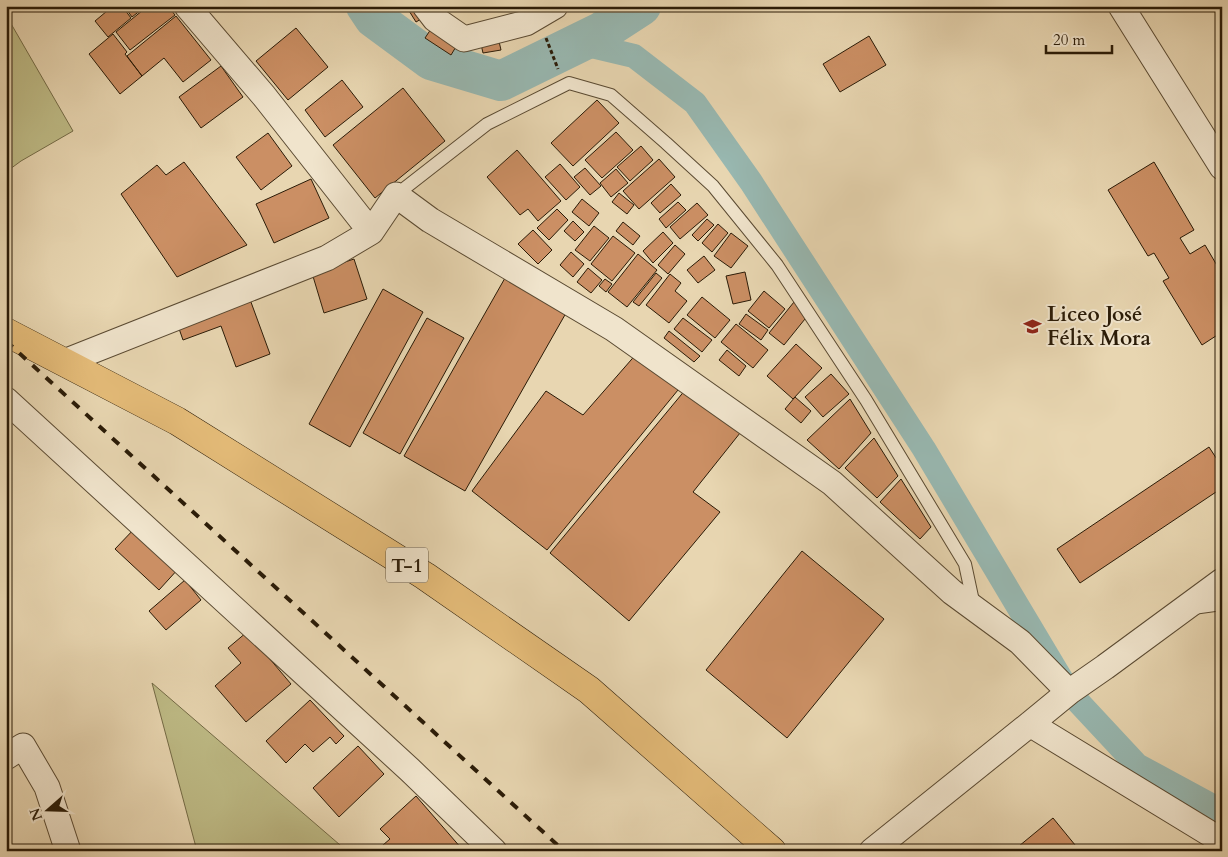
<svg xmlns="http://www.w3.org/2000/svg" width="1228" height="857" font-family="Cardo,serif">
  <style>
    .green { fill: #bebb86; stroke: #746b46 }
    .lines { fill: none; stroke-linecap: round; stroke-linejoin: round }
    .canal { stroke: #98b8b1; stroke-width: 24 }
    .river { stroke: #98b8b1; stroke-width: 40 }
    .building { fill: #cb8f64; stroke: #2a1b07 }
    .service-casing { stroke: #5a4a32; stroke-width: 14 }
    .minor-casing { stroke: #5a4a32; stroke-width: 27 }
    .primary-casing { stroke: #2a1b07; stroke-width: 29 }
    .path { stroke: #2a1b07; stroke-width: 3; stroke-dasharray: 4 2.5; stroke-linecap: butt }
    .service { stroke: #f0e4cc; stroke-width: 12 }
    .minor { stroke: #f0e4cc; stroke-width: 25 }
    .primary { stroke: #e4bb78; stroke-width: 28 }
    .rail { stroke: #2a1b07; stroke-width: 4; stroke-dasharray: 9 9; stroke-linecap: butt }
    .labels { text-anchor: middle; stroke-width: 4; stroke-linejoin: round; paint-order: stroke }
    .shield { fill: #f0e4cc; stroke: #655742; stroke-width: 1 }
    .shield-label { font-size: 20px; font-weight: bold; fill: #2a1b07 }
    .poi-label { font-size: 21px; font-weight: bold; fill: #2a1b07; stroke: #f0e4cc; text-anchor: start }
  </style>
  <rect width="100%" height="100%" fill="#e8d6b1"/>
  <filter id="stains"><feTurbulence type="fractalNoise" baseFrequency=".004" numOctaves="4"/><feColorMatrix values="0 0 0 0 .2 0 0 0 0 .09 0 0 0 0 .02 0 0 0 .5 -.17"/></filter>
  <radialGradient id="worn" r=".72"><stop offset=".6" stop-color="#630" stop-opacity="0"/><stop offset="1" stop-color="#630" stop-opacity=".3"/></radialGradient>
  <path class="green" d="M6,15l67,116 -52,30 -15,11z
    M152,683l195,168h-150z"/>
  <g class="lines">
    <path class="canal" d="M579,43l55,13 61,47 56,79 173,267 145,243 68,73 85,46"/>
    <path class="river" d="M366,6l8,12 57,42 70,21 100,-49 40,-26"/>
  </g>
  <path class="building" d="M122,6l9,12 -23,19 -13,-16 12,-10 -2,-5z
    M124,6h22l-14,11z
    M148,6h20l7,9 -45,35 -14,-18z
    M406,6h16l6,9 -12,7z
    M176,16l35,44 -28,22 -19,-24 -22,18 -15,-20z
    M296,28l32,39 -40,33 -32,-39z
    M431,29l26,16 -6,10 -26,-17z
    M113,34l14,18 -2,2 17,22 -22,18 -31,-40z
    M869,36l17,29 -46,27 -17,-28z
    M498,37l3,13 -18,3 -3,-13z
    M221,66l22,31 -42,31 -22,-31z
    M342,80l21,27 -38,30 -20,-27z
    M403,88l42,53 -70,57 -42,-53z
    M597,100l22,23 -46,43 -22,-23z
    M616,132l17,18 -31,28 -17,-18z
    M268,133l24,33 -31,24 -25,-33z
    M641,146l12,14 -23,21 -13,-14z
    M517,150l44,51 -23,20 -10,-12 -8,6 -33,-38z
    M659,159l16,18 -36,32 -16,-18z
    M184,162l63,83 -70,32 -56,-83 36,-29 9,10z
    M1154,162l40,68 -14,8 10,16 15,-9 17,29v58l-20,13 -39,-64 6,-3 -15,-25 -6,3 -40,-66z
    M560,164l20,23 -14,13 -21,-23z
    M585,168l16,18 -11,9 -16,-18z
    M616,169l12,14 -17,14 -11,-14z
    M311,179l18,39 -55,25 -18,-39z
    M671,184l10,11 -21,18 -9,-10z
    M619,193l15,12 -7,9 -15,-12z
    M582,199l17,14 -10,13 -17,-14z
    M678,202l8,8 -20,18 -7,-9z
    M697,203l11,12 -28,24 -10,-12z
    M557,209l11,11 -19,20 -12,-12z
    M707,219l7,6 -16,16 -6,-6z
    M573,221l11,11 -9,9 -11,-10z
    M623,222l17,14 -7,9 -17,-14z
    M718,224l10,9 -16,19 -10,-9z
    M594,226l15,12 -19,23 -15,-11z
    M533,230l19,20 -14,14 -20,-20z
    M663,232l10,11 -20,20 -10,-12z
    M731,233l17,13 -17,22 -17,-12z
    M613,236l22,17 -23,28 -21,-17z
    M675,245l10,9 -17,20 -10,-9z
    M571,252l13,12 -11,13 -13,-12z
    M638,254l19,16 -30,37 -19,-15z
    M704,256l11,14 -17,13 -11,-13z
    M354,259l13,40 -43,14 -12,-40z
    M588,268l14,12 -11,13 -14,-11z
    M745,272l6,28 -18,4 -7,-28z
    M656,273l6,5 -23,28 -6,-4z
    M670,274l11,9 -6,8 12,10 -18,22 -23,-18z
    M505,278l61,35 -101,178 -61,-35z
    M605,279l7,5 -6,8 -7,-6z
    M383,289l40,23 -73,135 -41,-23z
    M764,291l21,18 -16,19 -21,-17z
    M248,294l22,60 -34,13 -15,-41 -38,14 -7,-20z
    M702,297l28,23 -15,18 -28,-23z
    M794,302l15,12 -25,31 -15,-12z
    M746,314l22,16 -7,10 -22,-16z
    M427,318l37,20 -64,116 -37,-21z
    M683,318l29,22 -10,12 -28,-23z
    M736,324l32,26 -15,18 -32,-26z
    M669,331l31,25 -6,6 -30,-24z
    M645,344l42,35 -140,171 -75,-59 74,-100 37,24z
    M796,344l26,24 -29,31 -26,-23z
    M727,350l19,16 -7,10 -20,-16z
    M831,374l18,20 -26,23 -18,-20z
    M691,383l57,40 -55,69 27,20 -91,109 -79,-68z
    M795,397l16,14 -10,12 -16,-14z
    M850,399l21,34 -32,36 -32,-29z
    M874,438l24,38 -21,22 -32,-30z
    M1209,447l13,20v21l-142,95 -23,-34z
    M901,479l30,48 -11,12 -40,-37z
    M136,527l43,41 -20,22 -44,-41z
    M802,551l82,68 -97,119 -81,-68z
    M185,580l16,20 -35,30 -17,-19z
    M247,632l44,52 -45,38 -31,-36 26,-23 -13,-15z
    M310,700l34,36 -8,8 -6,-7 -17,15 -8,-8 -19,19 -20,-22z
    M358,746l26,28 -45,43 -26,-29z
    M416,796l46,53 -2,2h-84l14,-12 -10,-10z
    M1053,818l27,33h-67z"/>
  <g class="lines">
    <defs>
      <path id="service" d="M396,195l91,-71 82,-41 42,12 55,48 47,43 64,79 89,135 99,164 9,42
        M1193,608l29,-4"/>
      <path id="minor" d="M187,6l77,90 107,136
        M425,6l10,13 29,20 62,-16 29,-17
        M1121,6l101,161
        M64,362l263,-104 44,-26 25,-37 34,25 184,109 218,154 120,109 68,50 49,50
        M6,400l404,370 84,81
        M1030,724l192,117
        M6,757l17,-11 24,41 21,64
        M872,851l158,-127 39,-32 36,-25 117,-86"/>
      <path id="primary" d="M6,332l171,89 248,155 164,114 183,161"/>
    </defs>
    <use href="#service" class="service-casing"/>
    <use href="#minor" class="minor-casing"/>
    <use href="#primary" class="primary-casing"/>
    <path class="path" d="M546,38l12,31"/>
    <use href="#service" class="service"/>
    <use href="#minor" class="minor"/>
    <use href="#primary" class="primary"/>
    <path class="rail" d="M6,341l558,510"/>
  </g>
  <defs>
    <symbol id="school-bare" viewBox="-9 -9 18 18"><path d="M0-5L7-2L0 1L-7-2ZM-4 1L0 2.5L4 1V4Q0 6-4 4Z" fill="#8f2418" stroke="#f0e4cc" stroke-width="2.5" paint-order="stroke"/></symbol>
  </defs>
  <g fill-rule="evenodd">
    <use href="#school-bare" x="1020" y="314" width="25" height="25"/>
  </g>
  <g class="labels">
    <rect class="shield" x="386" y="547.5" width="42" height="35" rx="4"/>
    <g class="shield-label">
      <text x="407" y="572">T-1</text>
    </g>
    <g class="poi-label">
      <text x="1047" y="321">Liceo José<tspan x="1047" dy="24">Félix Mora</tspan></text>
    </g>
  </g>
  <rect width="1228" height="857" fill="none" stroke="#e8d6b1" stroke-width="25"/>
  <rect x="8" y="8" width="1213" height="842" fill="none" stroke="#2a1b07" stroke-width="2.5"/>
  <rect x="12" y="12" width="1203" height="832" fill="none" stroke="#2a1b07"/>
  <g transform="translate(48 810) rotate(250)" stroke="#f0e4cc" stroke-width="4" paint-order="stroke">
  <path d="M0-4L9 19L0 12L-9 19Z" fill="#2a1b07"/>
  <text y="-8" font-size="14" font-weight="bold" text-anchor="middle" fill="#2a1b07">N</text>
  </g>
  <path d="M1046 45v8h66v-8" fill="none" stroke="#2a1b07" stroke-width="2.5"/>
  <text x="1053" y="45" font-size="15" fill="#2a1b07" stroke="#f0e4cc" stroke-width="4" paint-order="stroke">20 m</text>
  <rect width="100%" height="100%" filter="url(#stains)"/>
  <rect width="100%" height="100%" fill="url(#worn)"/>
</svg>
